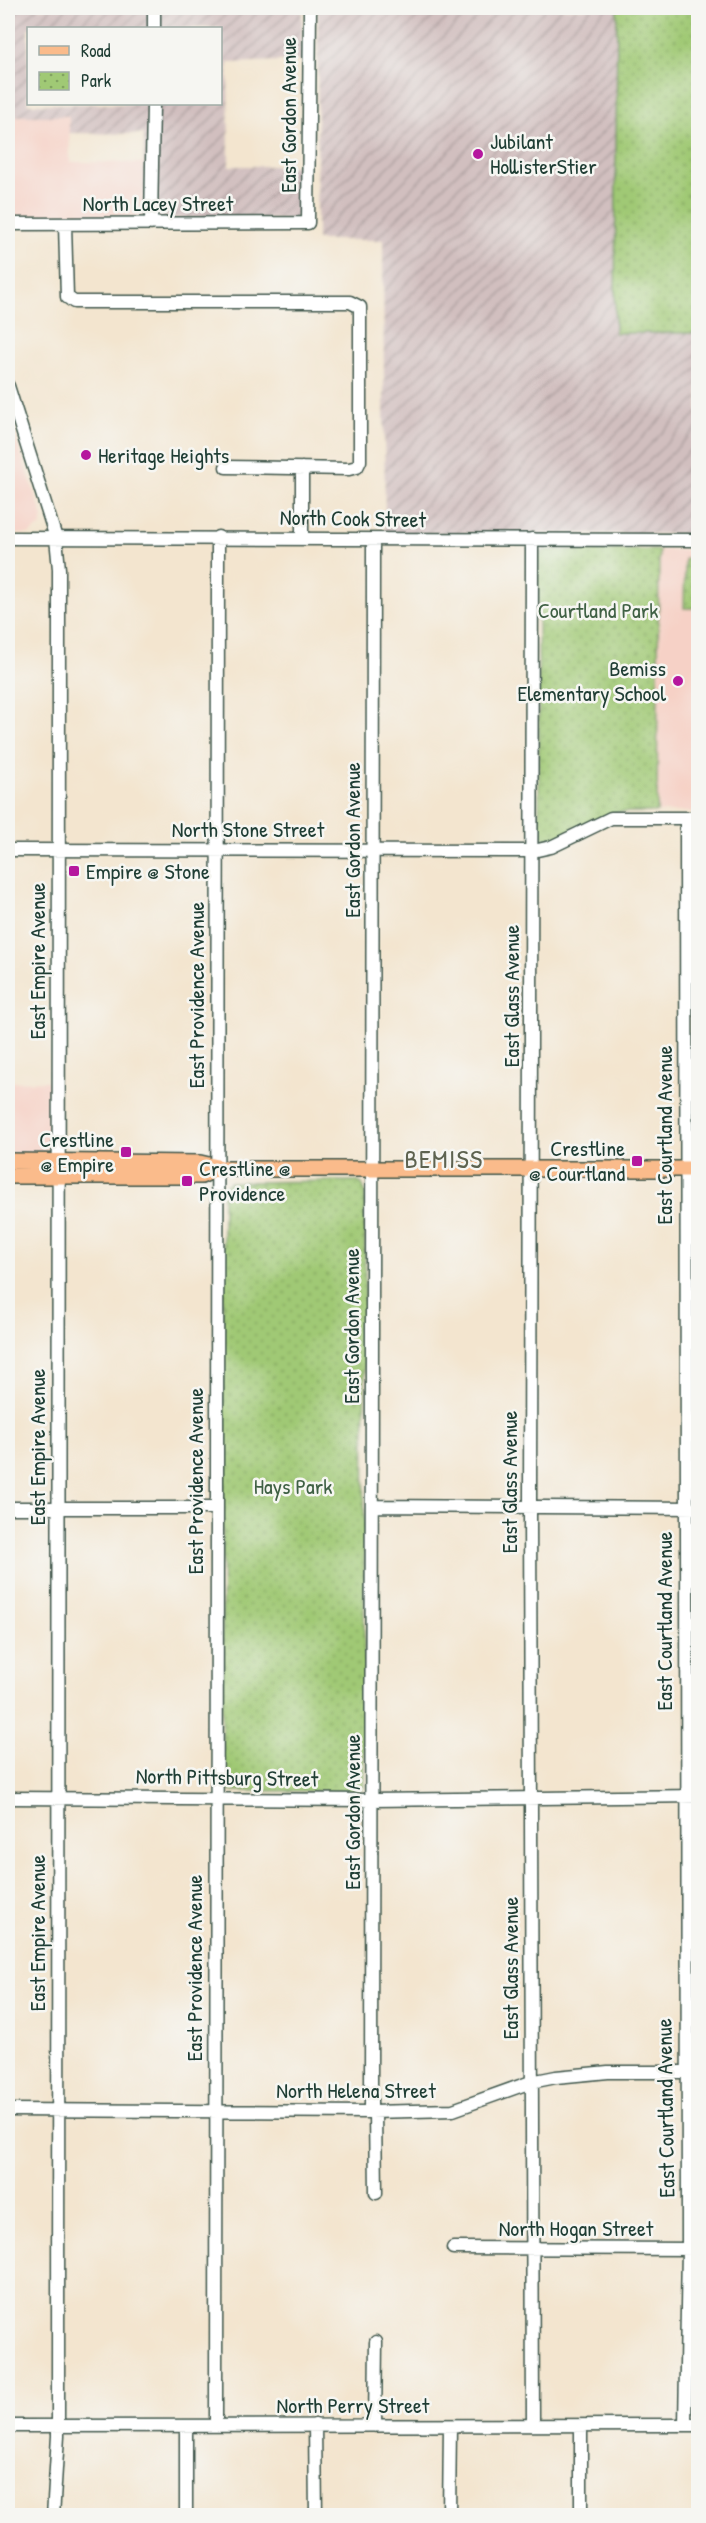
<svg xmlns="http://www.w3.org/2000/svg" width="706" height="2523" font-family="'Patrick Hand',sans-serif">
  <style>
    .built { fill: #f6d1c6 }
    .industrial { fill: url(#industrial-furrows); fill-rule: evenodd }
    .park { fill: url(#park-dots); stroke: #608354; stroke-width: 1.5 }
    .lines { fill: none; stroke-linecap: round; stroke-linejoin: round }
    .minor-casing { stroke: #3f564b; stroke-width: 15 }
    .major-casing { stroke: #3f564b; stroke-width: 18 }
    .minor { stroke: #fff; stroke-width: 12 }
    .major { stroke: #fabb8b; stroke-width: 15 }
    .poi-dot { fill: #b5179e; stroke: #f6f6f2; stroke-width: 2 }
    .labels { text-anchor: middle; stroke-width: 5; stroke-linejoin: round; paint-order: stroke }
    .street-label { font-size: 22px; fill: #1f3d34; stroke: #f6f6f2 }
    .poi-label { font-size: 22px; fill: #1f3d34; stroke: #f6f6f2; text-anchor: start }
    .park-label { font-size: 22px; fill: #3f6044; stroke: #f6f6f2 }
    .quarter-label { font-size: 26px; letter-spacing: 1.5px; fill: #5e6350; stroke: #f6f6f2 }
  </style>
  <defs>
    <pattern id="industrial-furrows" width="10" height="10" patternUnits="userSpaceOnUse" patternTransform="scale(1.5)"><rect width="10" height="10" fill="#d1bfbf"/><path d="M-1 1l2-2M0 10L10 0M9 11l2-2" fill="none" stroke="#a99c9c"/></pattern>
    <pattern id="park-dots" width="8" height="8" patternUnits="userSpaceOnUse" patternTransform="scale(1.5)"><rect width="8" height="8" fill="#a0c975"/><path d="M2 2h.1M6 6h.1" fill="none" stroke="#82a461" stroke-width="1.8" stroke-linecap="round"/></pattern>
  </defs>
  <rect width="100%" height="100%" fill="#f6f6f2"/>
  <filter id="ink" filterUnits="userSpaceOnUse"><feTurbulence type="fractalNoise" baseFrequency=".0167" numOctaves="2"/><feDisplacementMap in="SourceGraphic" scale="12" xChannelSelector="R" yChannelSelector="G"/><feConvolveMatrix kernelMatrix="1 2 1 2 8 2 1 2 1" color-interpolation-filters="sRGB"/></filter>
  <filter id="wash" filterUnits="userSpaceOnUse"><feTurbulence type="fractalNoise" baseFrequency=".008" numOctaves="4" result="noise"/><feDisplacementMap in="SourceGraphic" scale="24" xChannelSelector="R" yChannelSelector="G"/><feGaussianBlur stdDeviation="1.35" result="paint"/><feColorMatrix in="noise" values="0 0 0 0 0 0 0 0 0 0 0 0 0 0 0 0 0 1.4 0 .05"/><feComposite in="paint" operator="in"/></filter>
  <g filter="url(#wash)">
    <rect width="100%" height="100%" fill="#f3e5cf"/>
    <path class="built" d="M8,116h61l1,46 73,1v55l-126,-1 -9,3z
      M8,417l35,100 -2,9 -12,8h-21z
      M659,550h39v262h-41z
      M49,1081l-1,67 -7,6h-33v-72z
      M692,1082h6v77l-6,-9z"/>
    <path class="industrial" d="M8,8h294v52l-74,3 1,103h72v45l-3,5 -4,3 -151,-1 1,-84 -75,-1v-17h-61zM28,28h192v76h-192z
      M318,8h299l-2,325h83v201l-313,-1 -2,-293h-66z"/>
    <path class="park" d="M617,8h81v325h-83z
      M547,550h112l-2,262h-39l-63,29 -11,-2 -8,-10 3,-16 -1,-253 3,-8z
      M685,559h13v49h-14z
      M356,1181l6,3 3,7 -1,596 -5,4h-130l-7,-5 1,-598 7,-6z"/>
  </g>
  <g filter="url(#ink)">
    <g class="lines">
      <defs>
        <path id="minor" d="M154,28v-20
          M8,224l300,-1 2,-215
          M65,224l2,73 7,5h276l10,5v154l-3,6 -8,2 -123,-2
          M151,224l2,-120
          M8,386l48,152 3,31 -1,1867 -5,80
          M302,468v70
          M8,538l690,2
          M532,539l-2,969 3,917
          M8,850l525,1 18,-4 60,-29h87
          M372,1506l326,2
          M8,1508h208
          M8,1798l365,2 325,-4
          M8,2110l363,2 82,-2 78,-28 25,-5 52,-5h90
          M371,2112l2,-1572
          M375,2112l1,81
          M453,2248l245,1
          M315,2425l1,91
          M685,2425l3,-176 -2,-1431
          M8,2426l690,-1
          M186,2426v90
          M216,2426l2,-1889
          M375,2426l1,-84
          M449,2516l1,-90
          M581,2516v-90"/>
        <path id="major" d="M8,1161l192,2 26,6h472
          M8,1176h193l15,-7"/>
      </defs>
      <use href="#minor" class="minor-casing"/>
      <use href="#major" class="major-casing"/>
      <use href="#minor" class="minor"/>
      <use href="#major" class="major"/>
    </g>
  </g>
  <g class="poi-dot">
    <circle cx="478" cy="154" r="6"/>
    <circle cx="86" cy="455" r="6"/>
    <circle cx="678" cy="681" r="6"/>
    <rect x="68" y="865" width="12" height="12" rx="3"/>
    <rect x="120" y="1146" width="12" height="12" rx="3"/>
    <rect x="631" y="1155" width="12" height="12" rx="3"/>
    <rect x="181" y="1175" width="12" height="12" rx="3"/>
  </g>
  <g class="labels">
    <g class="street-label">
      <text transform="translate(288 115) rotate(-90)" y="8">East Gordon Avenue</text>
      <text x="158" y="211">North Lacey Street</text>
      <text transform="translate(353 518) rotate(1)" y="8">North Cook Street</text>
      <text x="248" y="837">North Stone Street</text>
      <text transform="translate(352 840) rotate(-90)" y="8">East Gordon Avenue</text>
      <text transform="translate(37 961) rotate(-90)" y="8">East Empire Avenue</text>
      <text transform="translate(196 995) rotate(-90)" y="8">East Providence Avenue</text>
      <text transform="translate(511 996) rotate(-90)" y="8">East Glass Avenue</text>
      <text transform="translate(664 1135) rotate(-90)" y="8">East Courtland Avenue</text>
      <text transform="translate(351 1326) rotate(-90)" y="8">East Gordon Avenue</text>
      <text transform="translate(37 1447) rotate(-90)" y="8">East Empire Avenue</text>
      <text transform="translate(195 1481) rotate(-90)" y="8">East Providence Avenue</text>
      <text transform="translate(509 1482) rotate(-90)" y="8">East Glass Avenue</text>
      <text transform="translate(664 1621) rotate(-90)" y="8">East Courtland Avenue</text>
      <text transform="translate(227 1777) rotate(1)" y="8">North Pittsburg Street</text>
      <text transform="translate(352 1812) rotate(-90)" y="8">East Gordon Avenue</text>
      <text transform="translate(37 1933) rotate(-90)" y="8">East Empire Avenue</text>
      <text transform="translate(194 1968) rotate(-90)" y="8">East Providence Avenue</text>
      <text transform="translate(510 1968) rotate(-90)" y="8">East Glass Avenue</text>
      <text x="356" y="2098">North Helena Street</text>
      <text transform="translate(665 2108) rotate(-91)" y="8">East Courtland Avenue</text>
      <text x="576" y="2236">North Hogan Street</text>
      <text x="353" y="2413">North Perry Street</text>
    </g>
    <g class="poi-label">
      <text x="490" y="149">Jubilant<tspan x="490" dy="25">HollisterStier</tspan></text>
      <text x="98" y="463">Heritage Heights</text>
      <text x="666" y="676" text-anchor="end">Bemiss<tspan x="666" dy="25">Elementary School</tspan></text>
      <text x="86" y="879">Empire @ Stone</text>
      <text x="114" y="1147" text-anchor="end">Crestline<tspan x="114" dy="25">@ Empire</tspan></text>
      <text x="625" y="1156" text-anchor="end">Crestline<tspan x="625" dy="25">@ Courtland</tspan></text>
      <text x="199" y="1176">Crestline @<tspan x="199" dy="25">Providence</tspan></text>
    </g>
    <g class="park-label">
      <text x="598" y="618">Courtland Park</text>
      <text x="293" y="1494">Hays Park</text>
    </g>
    <g class="quarter-label">
      <text x="444" y="1168">BEMISS</text>
    </g>
  </g>
  <rect width="706" height="2523" fill="none" stroke="#f6f6f2" stroke-width="30"/>
  <rect x="27" y="27" width="195" height="78" fill="#f6f6f2" stroke="#a0aca6" stroke-width="1.5"/>
  <rect x="39" y="46" width="30" height="9" fill="#fabb8b" stroke="#a0aca6" stroke-width="1.5"/>
  <text x="81" y="57" font-size="18" fill="#1f3d34">Road</text>
  <rect x="39" y="72" width="30" height="18" fill="url(#park-dots)" stroke="#a0aca6" stroke-width="1.5"/>
  <text x="81" y="87" font-size="18" fill="#1f3d34">Park</text>
</svg>
